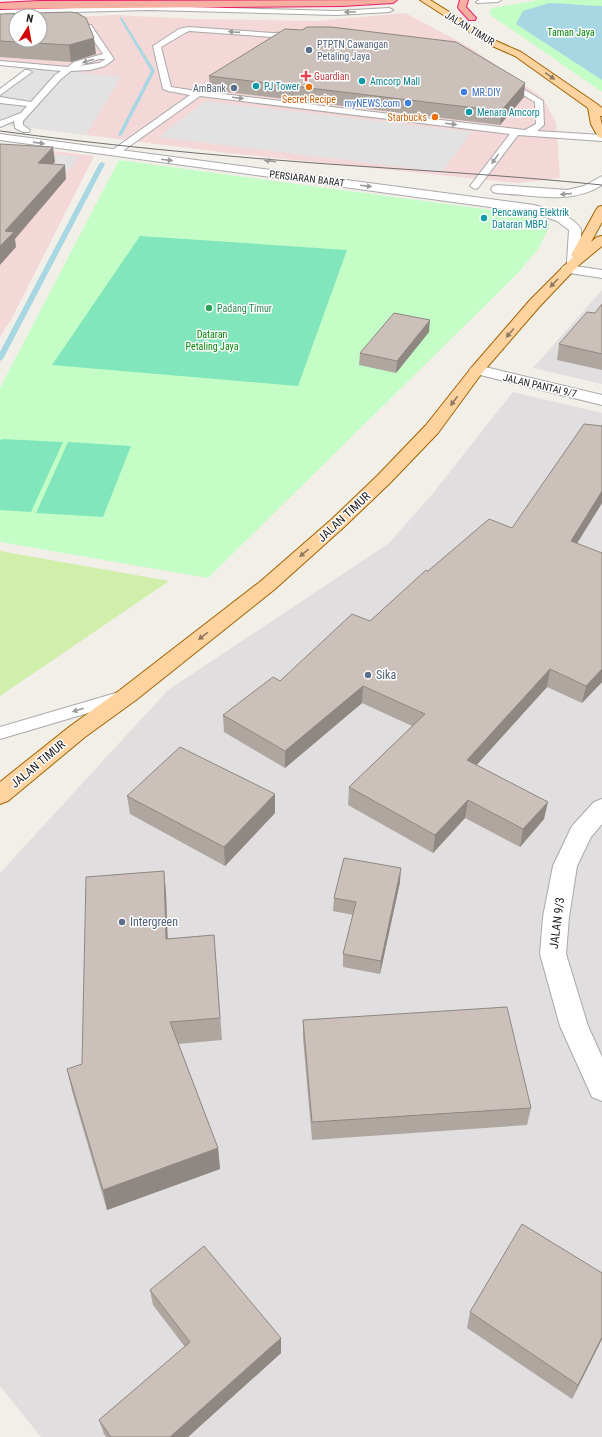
<svg xmlns="http://www.w3.org/2000/svg" width="602" height="1437" font-family="'Roboto Condensed',sans-serif">
  <style>
    .residential { fill: #e0dedf }
    .commercial { fill: #f4d7d7 }
    .grass { fill: #cfefab }
    .park { fill: #c4fec6 }
    .pitch { fill: #81e6bc }
    .parking { fill: #e2e2e2 }
    .water { fill: #a6d7e3 }
    .lines { fill: none; stroke-linecap: round; stroke-linejoin: round }
    .stream { fill: #a6d7e3; fill-rule: evenodd }
    .service-casing { stroke: #a9a9a9; stroke-width: 2 }
    .minor-casing { stroke: #a9a9a9; stroke-width: 2 }
    .tertiary-casing { stroke: #a9a9a9; stroke-width: 2 }
    .primary-casing { stroke: #9f6500; stroke-width: 2 }
    .trunk-casing { stroke: #e91c69; stroke-width: 2 }
    .service { fill: #fff; fill-rule: evenodd }
    .minor { fill: #fff; fill-rule: evenodd }
    .tertiary { fill: #fff; fill-rule: evenodd }
    .primary { fill: #ffd3a0; fill-rule: evenodd }
    .trunk { fill: #f6afa0; fill-rule: evenodd }
    .tram { stroke: #707070; stroke-width: 1 }
    .wall { fill: #afa6a0 }
    .shaded-wall { fill: #8e8782 }
    .building { fill: #cbc1ba; stroke: #8e8782; fill-rule: evenodd }
    .oneway { fill: #9c9c9c }
    .oneway2 { fill: #907a61 }
    .service-dot { fill: #5c6f8a; stroke: #fff; stroke-width: 1.5 }
    .health-dot { fill: #e0444e; stroke: #fff; stroke-width: 1.5 }
    .culture-dot { fill: #0f9aa8; stroke: #fff; stroke-width: 1.5 }
    .food-dot { fill: #e8710a; stroke: #fff; stroke-width: 1.5 }
    .shop-dot { fill: #3f7fe0; stroke: #fff; stroke-width: 1.5 }
    .leisure-dot { fill: #2e9e5b; stroke: #fff; stroke-width: 1.5 }
    .labels { text-anchor: middle; stroke-width: 3; stroke-linejoin: round; paint-order: stroke }
    .far-street-label { font-size: 10px; fill: #222; stroke: #fff }
    .far-park-label { font-size: 10px; fill: #04860a; stroke: #fff }
    .far-service-label { font-size: 10px; fill: #4e5e75; stroke: #fff; text-anchor: start }
    .far-health-label { font-size: 10px; fill: #be3a42; stroke: #fff; text-anchor: start }
    .far-culture-label { font-size: 10px; fill: #0d838f; stroke: #fff; text-anchor: start }
    .far-shop-label { font-size: 10px; fill: #366cbe; stroke: #fff; text-anchor: start }
    .far-food-label { font-size: 10px; fill: #c56008; stroke: #fff }
    .far-leisure-label { font-size: 10px; fill: #27864d; stroke: #fff; text-anchor: start }
    .street-label { font-size: 12px; fill: #222; stroke: #fff }
    .service-label { font-size: 12px; fill: #4e5e75; stroke: #fff; text-anchor: start }
  </style>
  <rect width="100%" height="100%" fill="#f2eee8"/>
  <path class="residential" d="M602,290v94l-69,-16z
    M513,392l89,21v1024h-561l-41,-51v-513l168,-183 220,-146 42,-47z"/>
  <path class="commercial" d="M405,13l66,35 72,50 13,25 4,55 -42,5 -290,-30 -228,-29v-28l37,-28 -37,-4v-44l16,20h24v-21l75,-4 77,4 126,2z
    M0,144l94,12 -81,160 -13,21z"/>
  <path class="grass" d="M0,551l169,30 -169,115z"/>
  <path class="park" d="M539,0h63v92l-113,-78 3,-6z
    M119,160l409,55 17,6 5,4 -12,24 -21,25 -309,304 -208,-36v-154z"/>
  <path class="pitch" d="M140,236l207,14 -49,136 -246,-21z
    M2,439l61,3 -32,70 -31,-2v-69z
    M68,442l63,4 -28,71 -67,-4z"/>
  <path class="parking" d="M38,68l83,9 -35,58 -86,-11v-28z
    M205,101l267,31 -31,40 -282,-35z
    M0,149l79,8 -17,21 -19,-2 15,-15 -57,-4z"/>
  <path class="water" d="M549,3c18,0 35,3 53,3v74l-86,-56 7,-13z"/>
  <g class="lines">
    <path class="stream" d="M119,17l3,1 33,53 -33,64 -2,1 -2,-1 33,-64z
      M102,162l3,2 -102,195 -3,2v-9l99,-188z"/>
    <defs>
      <path id="service" d="M479,0h22l-3,2 -21,1 -1,-1z
        M149,6l187,5 53,-3 4,2 -4,2 -53,3 -187,-5 -149,4v-4z
        M71,22l20,3 23,34 -9,7 -15,4 -19,1 -10,8 -38,42v4l7,5 -1,2h-6l-8,-4 -1,-7 -14,6v-6l21,-8 6,-7 -27,-3v-6l31,5 24,-27 6,-4 -61,-6v-4l68,6 6,-5 29,-8 -17,-25 -15,-3 -31,1v-4zM99,59h7l-7,4 -20,3z
        M188,27l85,6 26,-1 4,2 -4,2 -26,1 -84,-6 -4,2 -24,14 10,40 25,4 7,-3 4,2 -1,2 319,38 11,-6 -1,-22 -35,-21v-4h3l40,24 1,24 -7,6 65,4v6l-84,-6 -40,53 -3,1 -5,-3 40,-52 -310,-38 -83,59h-6l-2,-2 2,-2 79,-56 -22,-4 -5,-2 -10,-43 26,-17z
        M25,70h3l4,2 -32,23v-6z
        M126,690l6,2 3,4 -3,4 -132,39v-12z"/>
      <path id="minor" d="M568,265l34,5v8l-39,-6 -2,-3 2,-3z
        M477,365l125,30v10l-130,-32 -3,-3 3,-3z
        M602,799v25l-11,13 -14,29 -8,51 -3,37 22,72 14,31v44l-10,-4 -32,-71 -20,-72 3,-37 10,-51 19,-40 22,-24z"/>
      <path id="tertiary" d="M0,134l534,71c17,5 37,9 47,24v33l-2,3h-10l-2,-3 2,-32 -12,-9 -24,-8 -533,-73z
        M602,176v9c-30,20 -71,10 -105,8l-4,-1 -2,-3 2,-3 4,-1 70,5 17,-4z"/>
      <path id="primary" d="M420,0h10l66,41 25,11 76,52 5,4v8h-2l2,9v13l-4,-1 -7,-13 -3,-16 -73,-52 -25,-11z
        M602,206v16l-11,20 6,-5 5,-1v10l-23,19 -39,41 -58,67 -44,60 -48,50 -46,44 -69,62 -139,111 -51,37 -77,64 -8,3v-22l69,-55 51,-37 141,-109 71,-62 46,-44 48,-50 46,-58 58,-67 43,-43 -2,-2 25,-45 2,-3z"/>
      <path id="trunk" d="M397,0l-4,3 -51,3 -342,3v-6l39,-2z
        M460,0h8l-2,7 10,11 -1,2h-6l-10,-11 -1,-2z"/>
    </defs>
    <use href="#service" class="service-casing"/>
    <use href="#minor" class="minor-casing"/>
    <use href="#tertiary" class="tertiary-casing"/>
    <use href="#primary" class="primary-casing"/>
    <use href="#trunk" class="trunk-casing"/>
    <use href="#service" class="service"/>
    <use href="#minor" class="minor"/>
    <use href="#tertiary" class="tertiary"/>
    <use href="#primary" class="primary"/>
    <use href="#trunk" class="trunk"/>
    <path class="tram" d="M0,131c104,14 209,24 314,32 96,7 192,12 288,22"/>
  </g>
  <path class="wall" d="M0,14l96,40 -25,8 -71,-5z
    M209,76l315,21 -24,28 -290,-35z
    M602,304v66l-45,-10 2,-16 36,-31z
    M429,332l-33,41 -37,-8 1,-12z
    M602,426v77l-25,40 25,139 -20,21 -35,-16 -71,78 68,54 -24,28 -55,-29 -32,35 -85,-48 1,-18 63,-61 -50,-23 -77,65 -61,-36 -1,-17 57,-34 90,-60 58,-50 84,-43z
    M275,794v19l-50,53 -95,-52 -3,-18z
    M164,871l2,23 2,45 46,-4 8,105 -44,4 40,104 2,21 -113,41 -35,-119 -5,-22 15,-5z
    M400,882l-20,92 -37,-7v-13l10,-39 -20,-4 1,-13z
    M303,1020l228,88 -4,17 -215,15 -9,-102z
    M602,1273v66l-30,60 -105,-71 3,-16z
    M150,1290l131,63 -93,84h-82l-2,-3 -5,-14 86,-73 -32,-42z"/>
  <path class="shaded-wall" d="M94,38l2,16 -25,8 -2,-17z
    M525,83l-1,14 -24,28 1,-14z
    M53,147l2,15 -15,16 -2,-15z
    M65,165l1,14 -51,60 1,8 -16,18v-19l5,-15z
    M430,320l-1,12 -33,41 1,-12z
    M602,491v12l-34,55 3,-17z
    M550,669l-3,18 -82,91 2,-18z
    M602,669v13l-20,21 4,-17z
    M363,686l-1,17 -77,65v-17z
    M275,794v19l-50,53 -1,-19z
    M468,800l-3,18 -32,35 2,-18z
    M548,802l-4,17 -24,28 3,-18z
    M401,868l-1,14 -20,92 1,-13z
    M164,871l2,23 2,68 -2,-23z
    M218,1148l2,21 -113,41 -4,-20z
    M602,1337v2l-30,60 6,-14z
    M281,1338v15l-93,84h-18z"/>
  <path class="building" d="M71,12l6,1 9,5 8,20 -25,7 -69,-4v-27zM16,16h24v24h-24z
    M307,27h24l125,15 69,41 -24,28 -292,-35 76,-47 17,1z
    M0,144l53,3 -15,16 27,2 -60,66 9,1 -14,14z
    M602,304v50l-43,-10 28,-32 8,1z
    M394,313l36,7 -33,41 -37,-8z
    M584,424l18,2v65l-31,50 31,12v116l-16,17 -36,-17 -83,91 81,42 -25,27 -55,-29 -33,35 -86,-48 76,-73 -62,-28 -78,65 -62,-36 50,-38 7,4 72,-67 18,7 56,-51 2,1 61,-52 23,9z
    M180,747l95,47 -51,53 -97,-51z
    M344,858l57,10 -20,93 -38,-7 13,-52 -22,-4z
    M164,871l2,68 48,-4 6,83 -50,4 48,126 -115,42 -36,-121 15,-5 4,-187z
    M507,1007l24,101 -219,14 -9,-102z
    M522,1224l80,49v64l-24,48 -108,-73z
    M204,1246l77,92 -111,99h-59l-12,-17 91,-78 -40,-52z"/>
  <defs><path id="oneway-solid" d="M-6-.8H1V-3.2L6.5 0L1 3.2V.8H-6Z"/></defs>
  <g class="oneway">
    <use href="#oneway-solid" transform="translate(350 12) rotate(178)"/>
    <use href="#oneway-solid" transform="translate(234 32) rotate(-176)"/>
    <use href="#oneway-solid" transform="translate(88 61) rotate(162)"/>
    <use href="#oneway-solid" transform="translate(238 98) rotate(7)"/>
    <use href="#oneway-solid" transform="translate(451 124) rotate(7)"/>
    <use href="#oneway-solid" transform="translate(39 143) rotate(8)"/>
    <use href="#oneway-solid" transform="translate(495 159) rotate(126)"/>
    <use href="#oneway-solid" transform="translate(167 160) rotate(7)"/>
    <use href="#oneway-solid" transform="translate(270 161) rotate(-173)"/>
    <use href="#oneway-solid" transform="translate(366 186) rotate(7)"/>
    <use href="#oneway-solid" transform="translate(566 194) rotate(175)"/>
    <use href="#oneway-solid" transform="translate(78 710) rotate(163)"/>
  </g>
  <g class="oneway2">
    <use href="#oneway-solid" transform="translate(550 76) rotate(34)"/>
    <use href="#oneway-solid" transform="translate(554 283) rotate(134)"/>
    <use href="#oneway-solid" transform="translate(510 333) rotate(131)"/>
    <use href="#oneway-solid" transform="translate(454 401) rotate(127)"/>
    <use href="#oneway-solid" transform="translate(304 553) rotate(139)"/>
    <use href="#oneway-solid" transform="translate(203 636) rotate(142)"/>
  </g>
  <g class="service-dot">
    <circle cx="309" cy="50" r="4"/>
    <circle cx="234" cy="88" r="4"/>
    <circle cx="368" cy="675" r="4"/>
    <circle cx="122" cy="922" r="4"/>
  </g>
  <path class="health-dot" d="M304 70h4v4h4v4h-4v4h-4v-4h-4v-4h4z"/>
  <g class="culture-dot">
    <circle cx="362" cy="81" r="4"/>
    <circle cx="256" cy="86" r="4"/>
    <circle cx="469" cy="112" r="4"/>
    <circle cx="484" cy="218" r="4"/>
  </g>
  <g class="food-dot">
    <circle cx="309" cy="87" r="4"/>
    <circle cx="435" cy="117" r="4"/>
  </g>
  <g class="shop-dot">
    <circle cx="464" cy="92" r="4"/>
    <circle cx="408" cy="103" r="4"/>
  </g>
  <circle class="leisure-dot" cx="209" cy="308" r="4"/>
  <g class="labels">
    <g class="far-street-label">
      <text transform="translate(470 28) rotate(31)" y="4">JALAN TIMUR</text>
      <text transform="translate(307 178) rotate(7)" y="4">PERSIARAN BARAT</text>
      <text transform="translate(540 385) rotate(13)" y="4">JALAN PANTAI 9/7</text>
    </g>
    <g class="far-park-label">
      <text x="571" y="36">Taman Jaya</text>
      <text x="212" y="338">Dataran<tspan x="212" dy="12">Petaling Jaya</tspan></text>
    </g>
    <g class="far-service-label">
      <text x="317" y="48">PTPTN Cawangan<tspan x="317" dy="12">Petaling Jaya</tspan></text>
      <text x="226" y="92" text-anchor="end">AmBank</text>
    </g>
    <g class="far-health-label">
      <text x="314" y="80">Guardian</text>
    </g>
    <g class="far-culture-label">
      <text x="370" y="85">Amcorp Mall</text>
      <text x="264" y="90">PJ Tower</text>
      <text x="477" y="116">Menara Amcorp</text>
      <text x="492" y="216">Pencawang Elektrik<tspan x="492" dy="12">Dataran MBPJ</tspan></text>
    </g>
    <g class="far-shop-label">
      <text x="472" y="96">MR.DIY</text>
      <text x="400" y="107" text-anchor="end">myNEWS.com</text>
    </g>
    <g class="far-food-label">
      <text x="309" y="103">Secret Recipe</text>
      <text x="427" y="121" text-anchor="end">Starbucks</text>
    </g>
    <g class="far-leisure-label">
      <text x="217" y="312">Padang Timur</text>
    </g>
    <g class="street-label">
      <text transform="translate(344 517) rotate(-43)" y="4">JALAN TIMUR</text>
      <text transform="translate(38 764) rotate(-40)" y="4">JALAN TIMUR</text>
      <text transform="translate(557 923) rotate(-83)" y="4">JALAN 9/3</text>
    </g>
    <g class="service-label">
      <text x="376" y="679">Sika</text>
      <text x="130" y="926">Intergreen</text>
    </g>
  </g>
  <g transform="translate(28 28) rotate(11)"><circle r="19" fill="#ffffff" stroke="#a7a7a7"/>
  <path d="M0-3L7 15L0 10L-7 15Z" fill="#d30007"/>
  <text y="-6" font-size="11" font-weight="bold" text-anchor="middle" fill="#222222">N</text>
  </g>
</svg>
